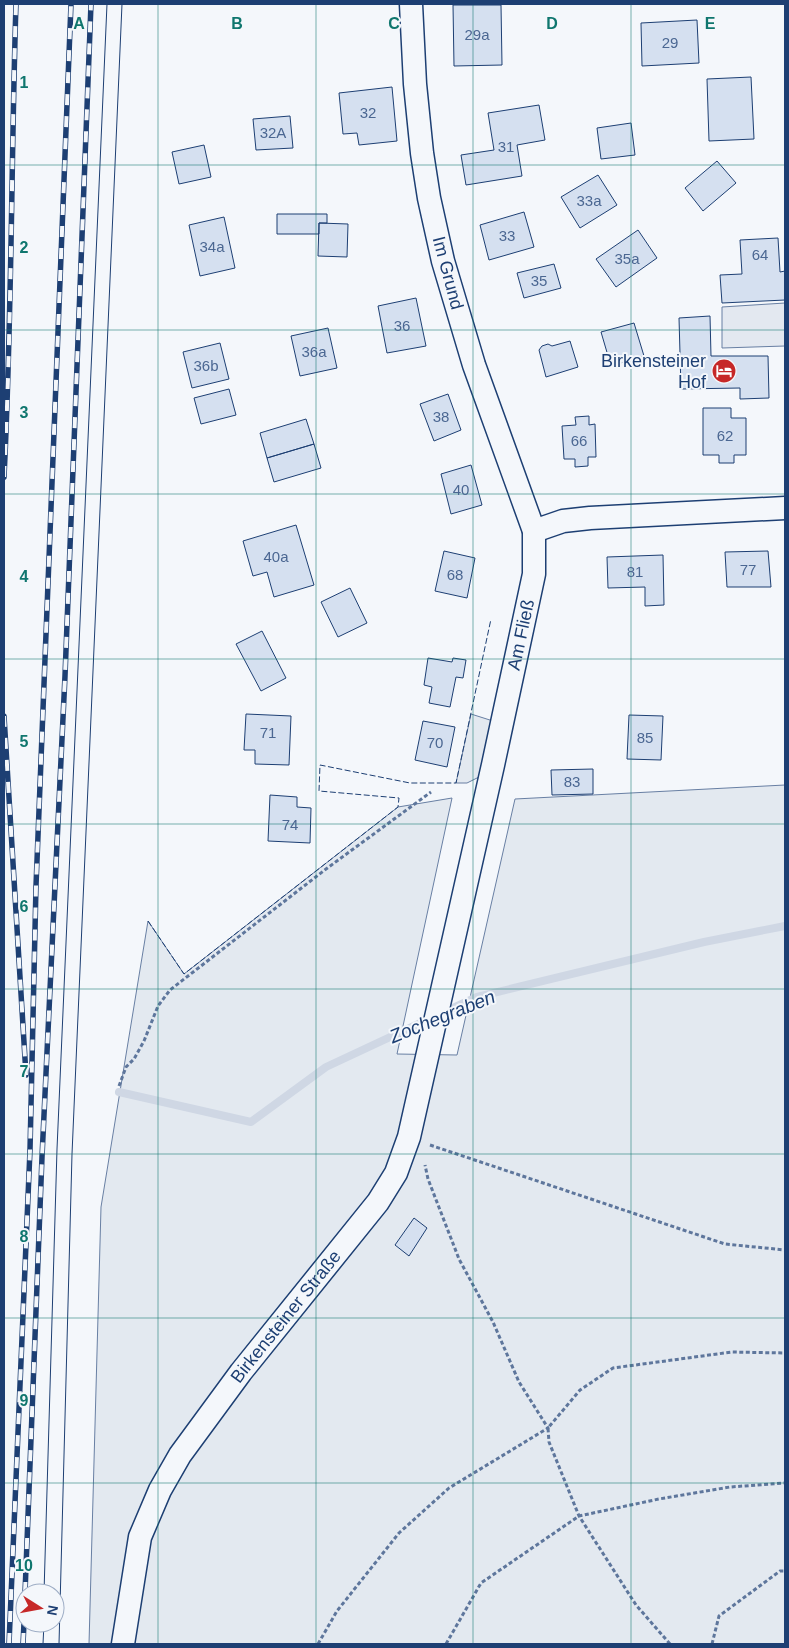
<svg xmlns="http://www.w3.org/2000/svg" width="789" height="1648" font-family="Arial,sans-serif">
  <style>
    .green { fill: #e3e9f0; stroke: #687fa3 }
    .parking { fill: #e3e8f0; stroke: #687fa3 }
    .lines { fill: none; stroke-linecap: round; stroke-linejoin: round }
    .stream { stroke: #cfd7e4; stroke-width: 8 }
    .building { fill: #d5e0f0; stroke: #1d3f73 }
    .street-casing { stroke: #1d3f73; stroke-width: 25 }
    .path { stroke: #5e769c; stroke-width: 3; stroke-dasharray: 4 2.5; stroke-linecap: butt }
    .street { stroke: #f4f7fb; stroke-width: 22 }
    .tram { stroke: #1d3f73; stroke-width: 1 }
    .rail-casing { stroke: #1d3f73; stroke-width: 5.5 }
    .rail { stroke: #f4f7fb; stroke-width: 4; stroke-dasharray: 11; stroke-linecap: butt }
    .fence { stroke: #1d3f73; stroke-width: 1; stroke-dasharray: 6 2.5; stroke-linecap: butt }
    .grid { fill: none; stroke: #0f766e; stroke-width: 1; stroke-opacity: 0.55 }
    .labels { text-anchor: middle; stroke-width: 4; stroke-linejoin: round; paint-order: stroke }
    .number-label { font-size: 15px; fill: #4b6792 }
    .street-label { font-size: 18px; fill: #1d3f73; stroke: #f4f7fb }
    .poi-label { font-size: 18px; fill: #1d3f73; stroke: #f4f7fb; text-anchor: end }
    .water-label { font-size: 19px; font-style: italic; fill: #1d3f73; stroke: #f4f7fb }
    .grid-label { font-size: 16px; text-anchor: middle; font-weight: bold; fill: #0f766e; stroke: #f4f7fb; stroke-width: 4; stroke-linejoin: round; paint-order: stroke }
  </style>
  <rect width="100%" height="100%" fill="#f4f7fb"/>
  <path class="green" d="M471,714l22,7 -12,55 -14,7h-11z
    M785,785v859h-696l12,-437 47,-286 36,53 214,-167 54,-9 -55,256 60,1 58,-256z"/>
  <path class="parking" d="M785,303v43l-63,2v-41z"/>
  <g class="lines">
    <path class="stream" d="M442,1013l35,-16 227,-55 81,-16
      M119,1092l132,30 75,-55 105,-49"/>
  </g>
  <path class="building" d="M453,5h48l1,60 -48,1z
    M697,20l2,43 -57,3 -1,-43z
    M751,77l3,62 -45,2 -2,-62z
    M392,87l5,54 -38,4 -2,-12 -14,1 -4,-41z
    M539,105l6,35 -28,5 5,31 -56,9 -5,-30 33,-5 -6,-37z
    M290,116l3,32 -37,2 -3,-31z
    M631,123l4,32 -34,4 -4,-31z
    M204,145l7,32 -32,7 -7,-32z
    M717,161l19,22 -33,28 -18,-23z
    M598,175l19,30 -37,23 -19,-31z
    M524,212l10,35 -45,13 -9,-35z
    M277,214h50v9h-8v11h-42z
    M224,217l11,51 -35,8 -11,-51z
    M319,223l29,1 -1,33 -29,-1z
    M638,230l19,28 -41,29 -20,-28z
    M778,238l2,34 5,-1v29l-63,3 -2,-28 22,-1 -2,-34z
    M554,264l7,24 -37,10 -7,-25z
    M416,298l10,48 -39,7 -9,-47z
    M710,316l1,40h57l1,42 -29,1v-11l-59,1 -2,-71z
    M634,323l10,33 -33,10 -10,-34z
    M328,328l9,40 -37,8 -9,-40z
    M570,341l8,26 -32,10 -7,-27 3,-4 6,-2 4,2z
    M220,343l9,36 -37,9 -9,-36z
    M229,389l7,26 -35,9 -7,-26z
    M448,394l13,36 -27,11 -14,-37z
    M703,408h28v10h15v37h-12v8h-15v-8h-16z
    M589,416v9l6,-1 1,33h-8v9l-13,1v-8h-11l-2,-33 14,-1 -1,-8z
    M306,419l8,25 -47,14 -7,-25z
    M314,444l7,24 -47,14 -7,-24z
    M471,465l11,40 -31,9 -10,-40z
    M296,525l18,60 -40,12 -7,-25 -14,4 -10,-35z
    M444,551l31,7 -8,40 -32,-7z
    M768,551l3,36h-44l-2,-35z
    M663,555l1,50 -19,1v-19l-37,1 -1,-31z
    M350,588l17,35 -29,14 -17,-35z
    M262,631l24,47 -25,13 -25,-47z
    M428,658l24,4 1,-4 13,2 -3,18 -7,-1 -6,30 -21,-4 3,-16 -8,-2z
    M246,714l45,2 -2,49 -34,-1v-14h-11z
    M629,715l34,1 -2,44 -34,-1z
    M423,721l32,6 -8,40 -32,-7z
    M593,769v25l-41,1 -1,-25z
    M270,795l27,2v10l14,1 -1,35 -42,-2z
    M414,1218l13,10 -18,28 -14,-11z"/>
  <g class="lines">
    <defs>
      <g id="street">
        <path d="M534,531l29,-10 27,-3 195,-10"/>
        <path id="s1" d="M123,1644l17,-107 20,-47 20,-35 61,-83 137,-170 18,-29 13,-36 84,-372 41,-191v-43l-60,-166 -31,-104 -14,-63 -7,-45 -7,-69 -4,-80"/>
      </g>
    </defs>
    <use href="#street" class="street-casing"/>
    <path class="path" d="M119,1086l7,-19 8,-8 10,-18 14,-35 12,-16 156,-121 105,-77
      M430,1145l295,99 60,6
      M318,1644l19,-33 62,-78 50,-45 99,-60 -29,-46 -26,-60 -34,-63 -31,-80 -3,-14
      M446,1644l35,-61 98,-67 80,-17 71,-12 55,-4
      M670,1644l-34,-39 -57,-89 -30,-74 -1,-14 32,-38 33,-22 119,-16 53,1
      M712,1644l7,-28 61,-45h5"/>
    <use href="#street" class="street"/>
    <path class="tram" d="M44,1593l13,-444 50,-1145
      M43,1644l1,-21
      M59,1644l13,-490 50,-1150"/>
    <defs>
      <path id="rail" d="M4,477c8,-158 7,-316 12,-473
        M4,716l22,359
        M25,1593l17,-436 23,-481 26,-672
        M9,1644l21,-494 6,-264 35,-882
        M23,1644l2,-42"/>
    </defs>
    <use href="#rail" class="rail-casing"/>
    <use href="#rail" class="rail"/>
    <path class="fence" d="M148,921l36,53 214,-167 1,-9 -80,-7 1,-26 90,18h46l35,-164"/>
  </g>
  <path class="grid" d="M158,4v1640M316,4v1640M473,4v1640M631,4v1640M4,165h781M4,330h781M4,494h781M4,659h781M4,824h781M4,989h781M4,1154h781M4,1318h781M4,1483h781"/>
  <defs>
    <symbol id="hotel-disc" viewBox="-11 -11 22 22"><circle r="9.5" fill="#c62828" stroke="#f4f7fb"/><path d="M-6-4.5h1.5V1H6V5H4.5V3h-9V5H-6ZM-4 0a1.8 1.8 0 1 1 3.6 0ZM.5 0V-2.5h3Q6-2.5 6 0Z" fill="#fff"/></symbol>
  </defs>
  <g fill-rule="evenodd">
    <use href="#hotel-disc" x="710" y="357" width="28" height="28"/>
  </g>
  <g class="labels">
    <g class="number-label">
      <text x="477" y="40">29a</text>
      <text x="670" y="48">29</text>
      <text x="368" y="118">32</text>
      <text x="273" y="138">32A</text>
      <text x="506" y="152">31</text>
      <text x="589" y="206">33a</text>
      <text x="507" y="241">33</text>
      <text x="212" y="252">34a</text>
      <text x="760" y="260">64</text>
      <text x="627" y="264">35a</text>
      <text x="539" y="286">35</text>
      <text x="402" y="331">36</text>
      <text x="314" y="357">36a</text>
      <text x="206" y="371">36b</text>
      <text x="441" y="422">38</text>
      <text x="725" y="441">62</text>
      <text x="579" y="446">66</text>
      <text x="461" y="495">40</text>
      <text x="276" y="562">40a</text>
      <text x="748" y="575">77</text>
      <text x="635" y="577">81</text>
      <text x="455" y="580">68</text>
      <text x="268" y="738">71</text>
      <text x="645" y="743">85</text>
      <text x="435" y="748">70</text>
      <text x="572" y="787">83</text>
      <text x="290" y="830">74</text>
    </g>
    <g class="street-label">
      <text transform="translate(448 273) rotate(75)" y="6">Im Grund</text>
      <text dy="6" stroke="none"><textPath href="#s1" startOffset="1108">Am Fließ</textPath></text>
      <text dy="6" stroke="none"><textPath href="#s1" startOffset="374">Birkensteiner Straße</textPath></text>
    </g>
    <g class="poi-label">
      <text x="706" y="367">Birkensteiner<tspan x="706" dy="21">Hof</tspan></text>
    </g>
    <g class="water-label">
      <text transform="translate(442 1016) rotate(-22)" y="7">Zochegraben</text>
    </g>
  </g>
  <g class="grid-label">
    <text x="79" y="29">A</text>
    <text x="237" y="29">B</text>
    <text x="394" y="29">C</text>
    <text x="552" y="29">D</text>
    <text x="710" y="29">E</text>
    <text x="24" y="88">1</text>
    <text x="24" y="253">2</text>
    <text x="24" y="418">3</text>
    <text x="24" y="582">4</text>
    <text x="24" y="747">5</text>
    <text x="24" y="912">6</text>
    <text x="24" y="1077">7</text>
    <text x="24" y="1242">8</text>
    <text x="24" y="1406">9</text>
    <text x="24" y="1571">10</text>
  </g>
  <rect width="789" height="1648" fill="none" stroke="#1d3f73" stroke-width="10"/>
  <g transform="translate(40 1608) rotate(101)"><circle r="24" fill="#f4f7fb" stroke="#9eadc5"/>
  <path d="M0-4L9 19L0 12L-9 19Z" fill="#c62828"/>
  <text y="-8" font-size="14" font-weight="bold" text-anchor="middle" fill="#1d3f73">N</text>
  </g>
</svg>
